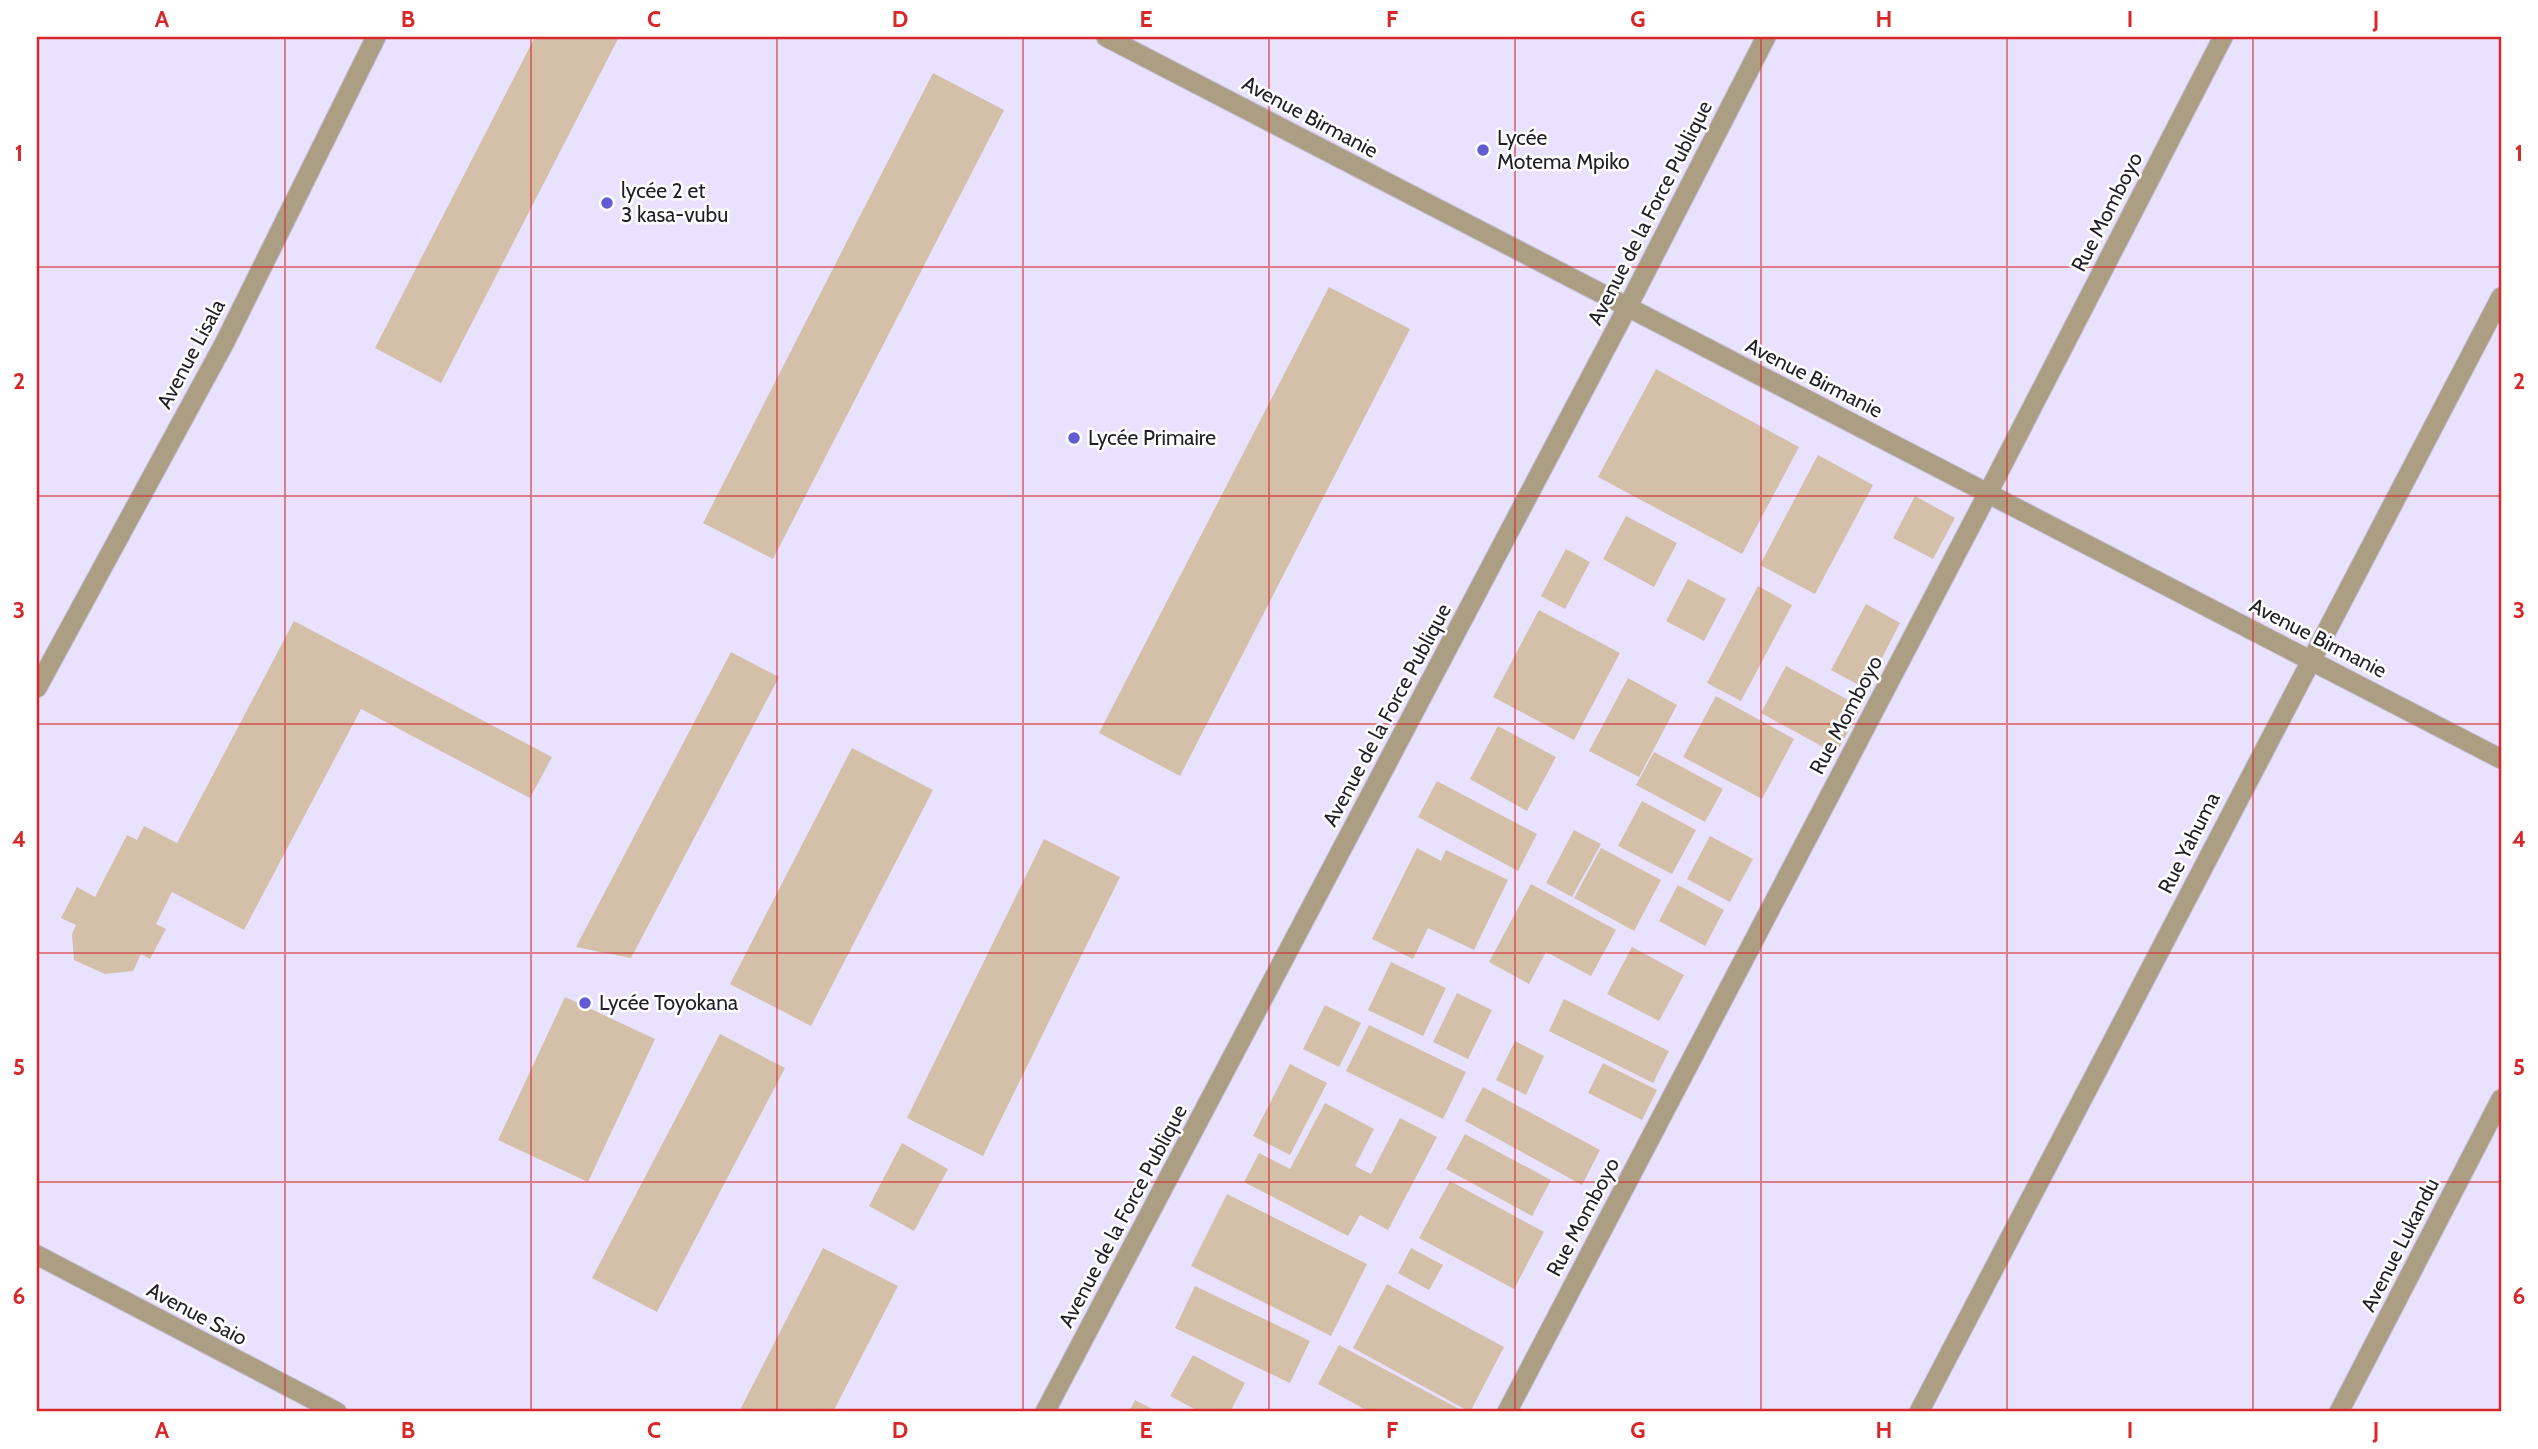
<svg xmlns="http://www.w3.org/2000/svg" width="2538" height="1449" font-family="Cabin,sans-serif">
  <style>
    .building { fill: #d4bfa9 }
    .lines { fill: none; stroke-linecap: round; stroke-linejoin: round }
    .minor-casing { stroke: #c4bfd7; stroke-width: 21 }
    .tertiary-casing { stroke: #c4bfd7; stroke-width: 21 }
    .minor { stroke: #ac9e82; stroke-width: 19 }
    .tertiary { stroke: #ac9e82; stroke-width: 19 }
    .grid { fill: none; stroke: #d62828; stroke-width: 2; stroke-opacity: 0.55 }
    .poi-dot { fill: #615bd4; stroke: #fff; stroke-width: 2.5 }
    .labels { text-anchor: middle; stroke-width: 5; stroke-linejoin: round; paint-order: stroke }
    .street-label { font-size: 21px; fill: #201e28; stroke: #fff }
    .poi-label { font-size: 21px; fill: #201e28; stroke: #fff; text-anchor: start }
    .neatline { fill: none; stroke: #d62828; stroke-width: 2.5 }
    .grid-label { font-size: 23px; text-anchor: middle; font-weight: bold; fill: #d62828 }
  </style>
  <rect width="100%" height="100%" fill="#e8e2fe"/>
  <path class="building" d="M535,37h84l-178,346 -66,-35z
    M933,73l71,37 -231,449 -70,-36z
    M1329,287l81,42 -230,447 -81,-43z
    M1656,369l143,78 -57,107 -144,-77z
    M1818,455l55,30 -58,109 -55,-29z
    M1915,496l40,22 -22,41 -40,-21z
    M1626,516l51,27 -23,44 -51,-28z
    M1566,549l24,13 -25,47 -24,-13z
    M1688,579l38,20 -22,42 -38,-20z
    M1758,586l34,19 -51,96 -34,-18z
    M1866,604l34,19 -34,66 -35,-19z
    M1539,610l81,43 -46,87 -81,-43z
    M294,621l258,136 -22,41 -169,-89 -117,221 -72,-38 -16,32 10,5 -16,30 -9,-5 -8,17 -28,3 -31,-14 -2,-26 4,-9 -15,-7 16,-31 18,10 32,-62 10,5 7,-14 33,17z
    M731,652l48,25 -148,281 -55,-11z
    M1786,666l75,41 -25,47 -75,-41z
    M1628,678l49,27 -38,72 -50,-26z
    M1716,696l78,43 -32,60 -79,-42z
    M1498,726l58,31 -29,54 -57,-32z
    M852,748l81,42 -122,236 -81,-42z
    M1654,752l69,37 -18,33 -69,-37z
    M1437,781l100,53 -19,37 -100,-54z
    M1642,801l54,29 -24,44 -54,-28z
    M1574,830l27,14 -29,53 -26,-14z
    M1710,836l43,23 -23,43 -43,-23z
    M1044,839l76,38 -137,279 -76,-38z
    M1417,848l24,13 5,-11 62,30 -34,70 -46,-22 -15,31 -41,-20z
    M1601,848l60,32 -27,51 -60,-33z
    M1531,884l85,46 -25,46 -45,-24 -17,32 -40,-22z
    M1678,885l46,25 -19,36 -46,-25z
    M1632,947l52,28 -25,46 -52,-27z
    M1391,962l55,26 -23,48 -55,-26z
    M1457,993l35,17 -24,49 -35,-17z
    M565,997l90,42 -67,143 -90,-42z
    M1564,999l105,52 -16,32 -104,-52z
    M1325,1005l36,18 -22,44 -36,-18z
    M1369,1025l97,47 -23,47 -97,-48z
    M720,1034l65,34 -128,244 -65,-34z
    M1515,1041l29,15 -18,39 -30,-15z
    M1603,1063l54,27 -15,30 -54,-27z
    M1290,1064l37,19 -37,72 -37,-19z
    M1483,1087l117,63 -18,35 -117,-64z
    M1325,1103l49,26 -19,37 16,8 29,-56 37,19 -49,93 -28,-15 -12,21 -104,-54 15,-29 31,16z
    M1465,1134l86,46 -19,36 -86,-47z
    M902,1143l46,26 -34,62 -45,-25z
    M1450,1181l94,51 -30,57 -95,-51z
    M1227,1194l140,70 -36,72 -140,-70z
    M823,1248l75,38 -65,126h-94z
    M1411,1248l32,17 -14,25 -31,-17z
    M1387,1284l117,63 -34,65 -117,-64z
    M1195,1286l115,55 -20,42 -115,-55z
    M1339,1345l126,67h-95l-52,-28z
    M1193,1355l52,28 -15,29h-30l-30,-16z
    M1135,1400l23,12h-29z"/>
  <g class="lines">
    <defs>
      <path id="minor" d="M37,688l188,-346 151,-305
        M1507,1412l481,-919 235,-456
        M1919,1412l582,-1115
        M2339,1412l162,-313"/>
      <path id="tertiary" d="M1106,37l1395,722
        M37,1255l300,157
        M1045,1412l582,-1104 139,-271"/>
    </defs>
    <use href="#minor" class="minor-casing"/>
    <use href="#tertiary" class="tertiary-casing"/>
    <use href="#minor" class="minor"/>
    <use href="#tertiary" class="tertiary"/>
  </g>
  <path class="grid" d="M285,37v1375M531,37v1375M777,37v1375M1023,37v1375M1269,37v1375M1515,37v1375M1761,37v1375M2007,37v1375M2253,37v1375M37,267h2464M37,496h2464M37,724h2464M37,953h2464M37,1182h2464"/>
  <g class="poi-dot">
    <circle cx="1483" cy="150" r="7"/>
    <circle cx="607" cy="203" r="7"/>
    <circle cx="1074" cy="438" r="7"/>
    <circle cx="585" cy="1003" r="7"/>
  </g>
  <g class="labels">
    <g class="street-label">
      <text transform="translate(1310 117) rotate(28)" y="7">Avenue Birmanie</text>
      <text transform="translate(2107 212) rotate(-63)" y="7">Rue Momboyo</text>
      <text transform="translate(1650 213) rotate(-63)" y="7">Avenue de la Force Publique</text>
      <text transform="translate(191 354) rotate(-62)" y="7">Avenue Lisala</text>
      <text transform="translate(1814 378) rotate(27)" y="7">Avenue Birmanie</text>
      <text transform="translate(2318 638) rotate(27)" y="7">Avenue Birmanie</text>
      <text transform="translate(1387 715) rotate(-62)" y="7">Avenue de la Force Publique</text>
      <text transform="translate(1846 715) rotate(-62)" y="7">Rue Momboyo</text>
      <text transform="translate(2189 843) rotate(-63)" y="7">Rue Yahuma</text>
      <text transform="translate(1123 1216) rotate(-62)" y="7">Avenue de la Force Publique</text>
      <text transform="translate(1583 1217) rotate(-62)" y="7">Rue Momboyo</text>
      <text transform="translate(2400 1245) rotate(-63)" y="7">Avenue Lukandu</text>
      <text transform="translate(197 1314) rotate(28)" y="7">Avenue Saio</text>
    </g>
    <g class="poi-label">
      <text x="1497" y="145">Lycée<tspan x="1497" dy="24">Motema Mpiko</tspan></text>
      <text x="621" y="198">lycée 2 et<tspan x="621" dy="24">3 kasa-vubu</tspan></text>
      <text x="1088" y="445">Lycée Primaire</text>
      <text x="599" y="1010">Lycée Toyokana</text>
    </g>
  </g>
  <rect width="2538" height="1449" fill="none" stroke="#ffffff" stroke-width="77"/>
  <rect x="38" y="38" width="2462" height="1372" class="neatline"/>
  <g class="grid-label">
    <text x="162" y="27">A</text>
    <text x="408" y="27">B</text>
    <text x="654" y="27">C</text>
    <text x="900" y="27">D</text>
    <text x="1146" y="27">E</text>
    <text x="1392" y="27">F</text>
    <text x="1638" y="27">G</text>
    <text x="1884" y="27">H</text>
    <text x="2130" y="27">I</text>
    <text x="2376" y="27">J</text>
    <text x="19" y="161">1</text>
    <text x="2519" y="161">1</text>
    <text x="19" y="389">2</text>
    <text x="2519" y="389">2</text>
    <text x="19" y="618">3</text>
    <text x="2519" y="618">3</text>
    <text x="19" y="847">4</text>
    <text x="2519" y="847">4</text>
    <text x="19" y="1075">5</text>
    <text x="2519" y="1075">5</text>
    <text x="19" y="1304">6</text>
    <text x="2519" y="1304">6</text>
    <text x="162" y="1438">A</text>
    <text x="408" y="1438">B</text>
    <text x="654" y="1438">C</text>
    <text x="900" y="1438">D</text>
    <text x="1146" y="1438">E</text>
    <text x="1392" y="1438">F</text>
    <text x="1638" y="1438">G</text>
    <text x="1884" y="1438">H</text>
    <text x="2130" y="1438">I</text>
    <text x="2376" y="1438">J</text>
  </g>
</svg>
